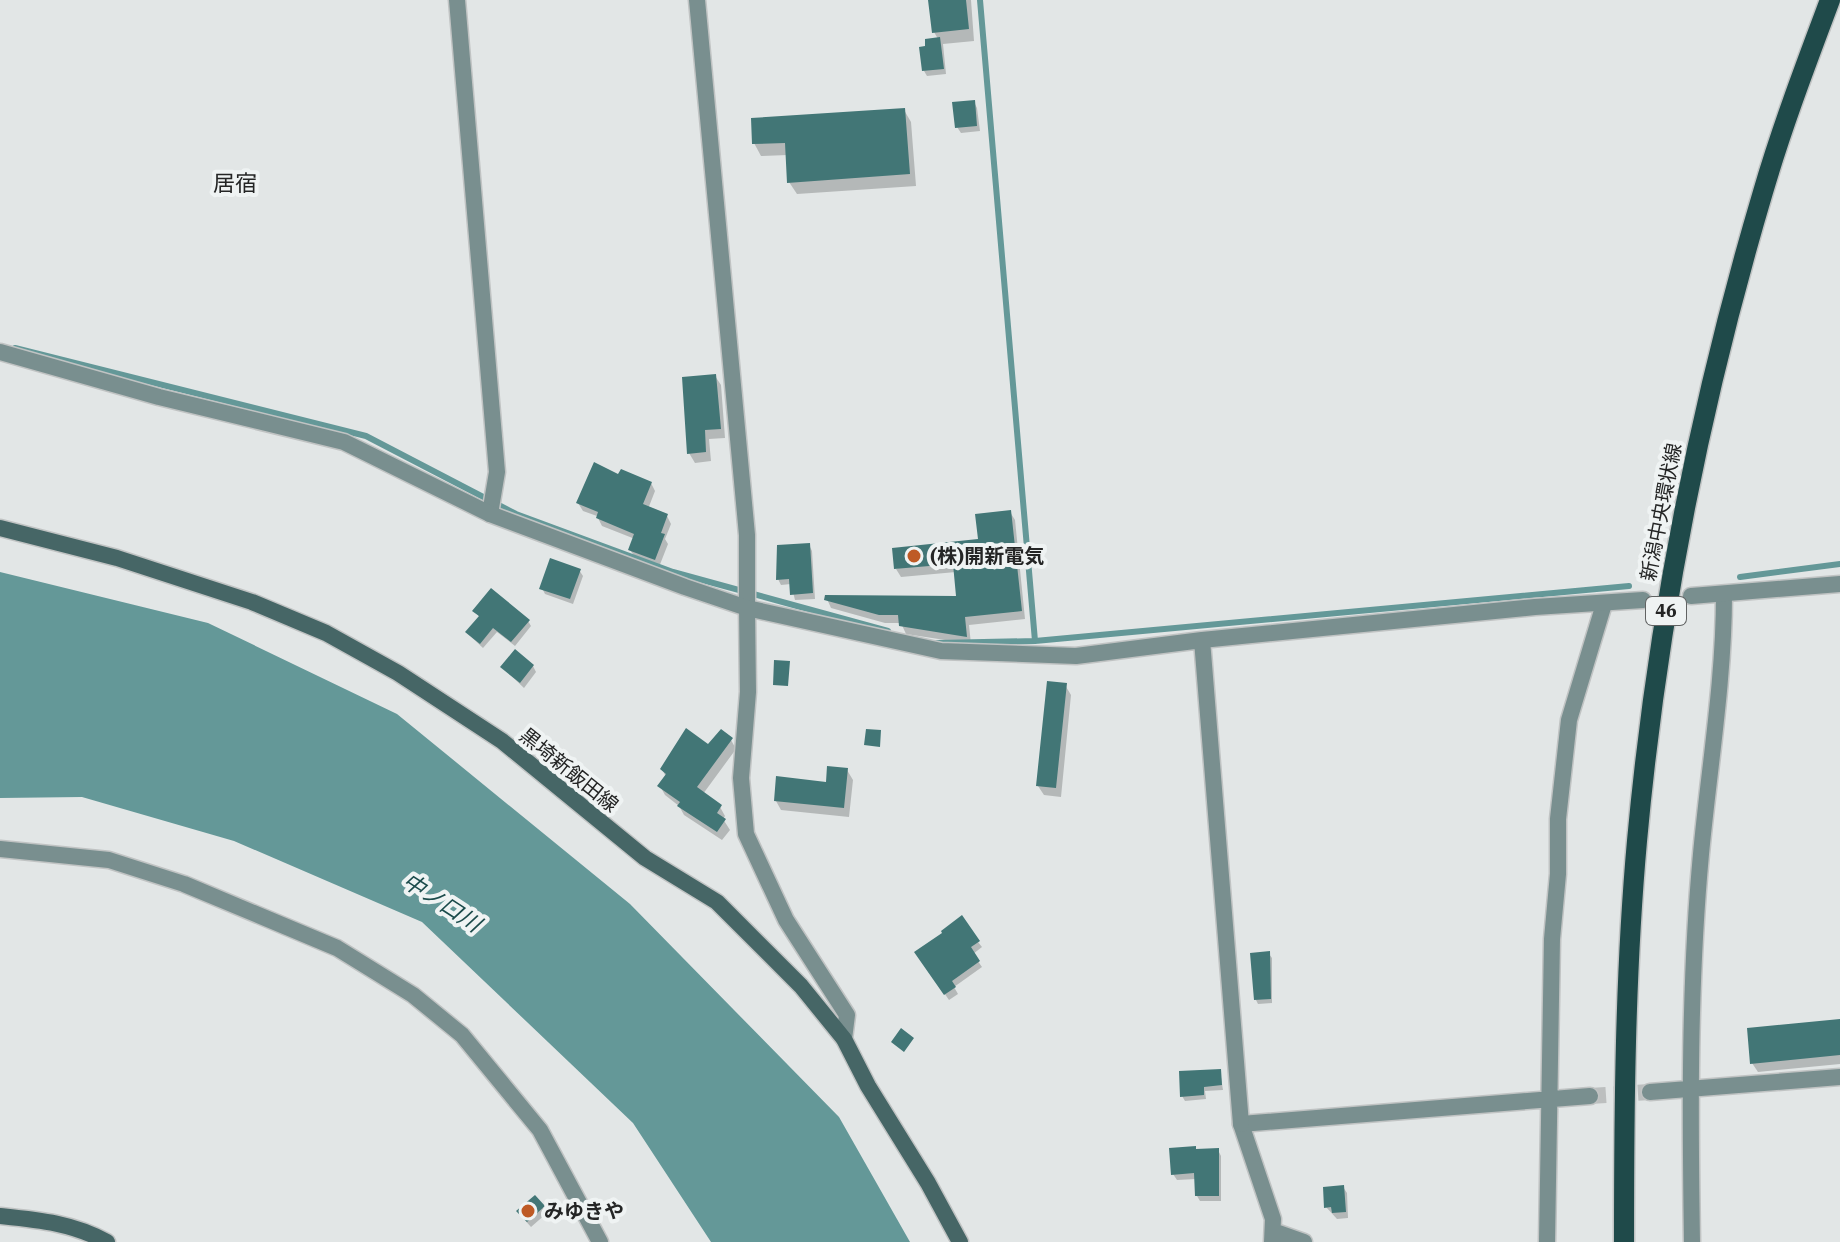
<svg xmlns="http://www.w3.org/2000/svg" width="1840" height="1242" font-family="'IBM Plex Serif','Noto Sans JP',serif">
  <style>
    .water { fill: #649898 }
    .shadow { fill: #0003 }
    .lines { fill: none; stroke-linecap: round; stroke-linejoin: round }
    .stream { stroke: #649898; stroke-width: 6 }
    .building { fill: #427676 }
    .minor-tunnel { stroke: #bcbfbf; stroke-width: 16; stroke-dasharray: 16 8; stroke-linecap: butt }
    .minor-casing { stroke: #c0c3c3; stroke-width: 19 }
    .tertiary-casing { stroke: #c0c3c3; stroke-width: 19 }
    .secondary-casing { stroke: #c0c3c3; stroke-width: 19 }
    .primary-casing { stroke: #c0c3c3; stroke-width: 23 }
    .minor { stroke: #798f8f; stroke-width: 16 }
    .tertiary { stroke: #798f8f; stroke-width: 16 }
    .secondary { stroke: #466666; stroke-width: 16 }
    .primary { stroke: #1f4a4a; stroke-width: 20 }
    .poi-dot { fill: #be5a25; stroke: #eff3f3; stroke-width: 3 }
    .labels { text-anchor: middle; stroke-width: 8; stroke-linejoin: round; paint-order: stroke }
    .shield { fill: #eff3f3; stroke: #616363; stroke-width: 2 }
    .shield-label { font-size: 18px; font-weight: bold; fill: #242525 }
    .street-label { font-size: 20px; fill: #242525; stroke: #eff3f3 }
    .poi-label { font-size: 20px; font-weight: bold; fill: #242525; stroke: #eff3f3; text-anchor: start }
    .neighbourhood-label { font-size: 22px; fill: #242525; stroke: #eff3f3 }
    .water-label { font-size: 22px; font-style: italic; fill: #1b4b4b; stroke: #eff3f3 }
  </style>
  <rect width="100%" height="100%" fill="#e2e6e6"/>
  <path class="water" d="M0,572l208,51 189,91 233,190 209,213 71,125h-199l-78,-119 -211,-201 -188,-81 -152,-44 -82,1z"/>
  <path class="shadow" d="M930,0h41l3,41 -31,3 3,30 -19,2 -3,-5 14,-32 -4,-7z
    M974,102l3,6 3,23 -19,2 -4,-6z
    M904,110l7,12 5,64 -119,8 -8,-12 -1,-27 -27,1 -7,-13z
    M715,376l6,9 4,53 -16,1 2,22 -16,2 -6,-10z
    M619,477l32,6 4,8 -7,18 19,7 4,8 -6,15 3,5 -9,23 -24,-10 -5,-7 5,-11 -33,-13 -5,-10 -14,-5 -5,-8z
    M1010,512l5,8 10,99 -56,6 2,19 -65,-10 -5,-11h-16l-54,-15 -4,-9 132,-1 -3,-26 -55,5 -5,-8 84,-28z
    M809,545l3,6 3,48 -20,1 -4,-16 -10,1 -3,-6z
    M579,570l4,6 -10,28 -28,-10 -3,-6z
    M475,611l53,10 3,5 -16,20 -18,-14 -14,16 -16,-15 13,-15z
    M533,666l3,6 -12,16 -21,-20z
    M1065,685l6,10 -10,102 -17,-2 -6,-9z
    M731,740l5,9 -33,45 17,13 5,9 -2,3 7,11 -8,10 -38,-25 -5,-9 -14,-11 -5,-9 6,-9 -4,-8 46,-22z
    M847,770l6,10 -4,37 -68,-7 -5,-9 51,-17z
    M978,942l4,5 -9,7 9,13 -28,20 4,7 -9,6 -29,-42z
    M1269,954l3,4v45l-14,1 -2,-4z
    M1840,1020v44l-82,8 -6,-9z
    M1220,1071l3,19 -18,1 1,8 -21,2 -3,-5z
    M1218,1150l3,6v45h-21l-3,-5 -1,-17 -19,1 -4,-6 23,-23z
    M1343,1187l4,6 1,25 -11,1 -11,-12z
    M535,1198l12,15 -16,14 -9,-10z"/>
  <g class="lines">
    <path class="stream" d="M980,0l55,641
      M15,348l351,88 150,78 157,58 215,59
      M1740,577l100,-13
      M937,643l98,-2 594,-55"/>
  </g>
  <path class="building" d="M928,0h38l3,29 -37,4z
    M940,37l4,32 -22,2 -3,-24 6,-1v-7z
    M975,100l2,26 -22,2 -3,-26z
    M905,108l5,66 -123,9 -2,-40 -33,1 -1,-26z
    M716,374l5,55 -16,1 1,22 -19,2 -5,-77z
    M594,462l24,12 3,-5 31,13 -9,22 25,10 -7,19 4,1 -10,26 -27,-10 6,-16 -38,-16 2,-6 -22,-9z
    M1011,510l11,101 -57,6 2,20 -68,-11 -1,-11h-19l-55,-15 1,-5 131,1 -3,-32 -59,5 -2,-21 86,-9 -3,-25z
    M810,543l3,50 -23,2 -1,-16 -13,1 1,-35z
    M550,558l31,11 -11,30 -31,-10z
    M491,588l39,32 -19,22 -18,-14 -13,16 -15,-12 14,-16 -7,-5z
    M515,649l19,16 -14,18 -20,-16z
    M774,660l16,1 -2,25 -15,-1z
    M1047,681l20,2 -11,105 -20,-2z
    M686,728l22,16 13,-15 12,9 -36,49 25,18 -5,8 9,6 -9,13 -40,-26 3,-4 -23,-16 9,-12 -6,-5z
    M866,729l15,1 -1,17 -16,-2z
    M827,766l21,2 -4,40 -70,-7 2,-25 50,6z
    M962,915l18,26 -9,6 9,14 -28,20 4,6 -12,8 -30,-43 28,-19 -1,-2z
    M1270,951l1,48 -17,1 -4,-47z
    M1840,1019v36l-90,9 -3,-36z
    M901,1028l13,10 -10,14 -13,-10z
    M1221,1069l1,16 -18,2v8l-24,2 -1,-26z
    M1196,1146v3l23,-1v48h-24l-1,-23 -23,2 -2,-27z
    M1344,1185l2,27 -14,1 -1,-6 -7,1 -1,-21z
    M535,1195l10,11 -18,16 -11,-11z"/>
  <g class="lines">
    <path class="minor-tunnel" d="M1590,1096l60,-4"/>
    <defs>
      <path id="minor" d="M457,0l40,472 -7,42
        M697,0l50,535v73
        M0,849l109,11 75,24 153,64 76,47 49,40 78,95 60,112
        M1650,1092l190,-15
        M1273,1231l31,11
        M1272,1242l1,-23 -32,-95 349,-28
        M1547,1242l5,-303 6,-65v-55l11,-99 35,-116
        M1692,1242c-2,-130 -3,-258 9,-388 8,-86 23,-172 23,-259"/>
      <path id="tertiary" d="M0,352l159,45 185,45 146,72 195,73 62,21 194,43 135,5 126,-16 333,-33 108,-7
        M1691,596l149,-12
        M747,608l1,84 -7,86 5,56 40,86 61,95 -3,24
        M1202,640l39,484"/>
      <path id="secondary" d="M0,528l117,30 135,44 74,31 72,40 104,68 143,117 72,44 84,84 43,53 24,47 60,97 32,59
        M0,1216c39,4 72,7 107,26"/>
      <path id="primary" d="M1624,1242c0,-133 1,-268 13,-401 20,-219 63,-437 126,-649 19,-65 43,-128 67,-192"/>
    </defs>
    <use href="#minor" class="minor-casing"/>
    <use href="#tertiary" class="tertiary-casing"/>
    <use href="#secondary" class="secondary-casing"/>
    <use href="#primary" class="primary-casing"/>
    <use href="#minor" class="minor"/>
    <use href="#tertiary" class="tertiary"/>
    <use href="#secondary" class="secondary"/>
    <use href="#primary" class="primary"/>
  </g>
  <g class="poi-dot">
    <circle cx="914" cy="556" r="8"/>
    <circle cx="528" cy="1211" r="8"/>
  </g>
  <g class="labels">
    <rect class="shield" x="1646" y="597" width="40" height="28" rx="6"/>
    <g class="shield-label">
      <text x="1666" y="617">46</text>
    </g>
    <g class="street-label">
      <text transform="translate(1661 512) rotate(-79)" y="7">新潟中央環状線</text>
      <text transform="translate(569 770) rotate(39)" y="7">黒埼新飯田線</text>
    </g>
    <g class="poi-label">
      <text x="930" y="563">(株)開新電気</text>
      <text x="544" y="1218">みゆきや</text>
    </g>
    <g class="neighbourhood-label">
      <text x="235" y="191">居宿</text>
    </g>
    <g class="water-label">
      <text transform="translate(442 902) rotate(33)" y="8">中ノ口川</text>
    </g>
  </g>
</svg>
